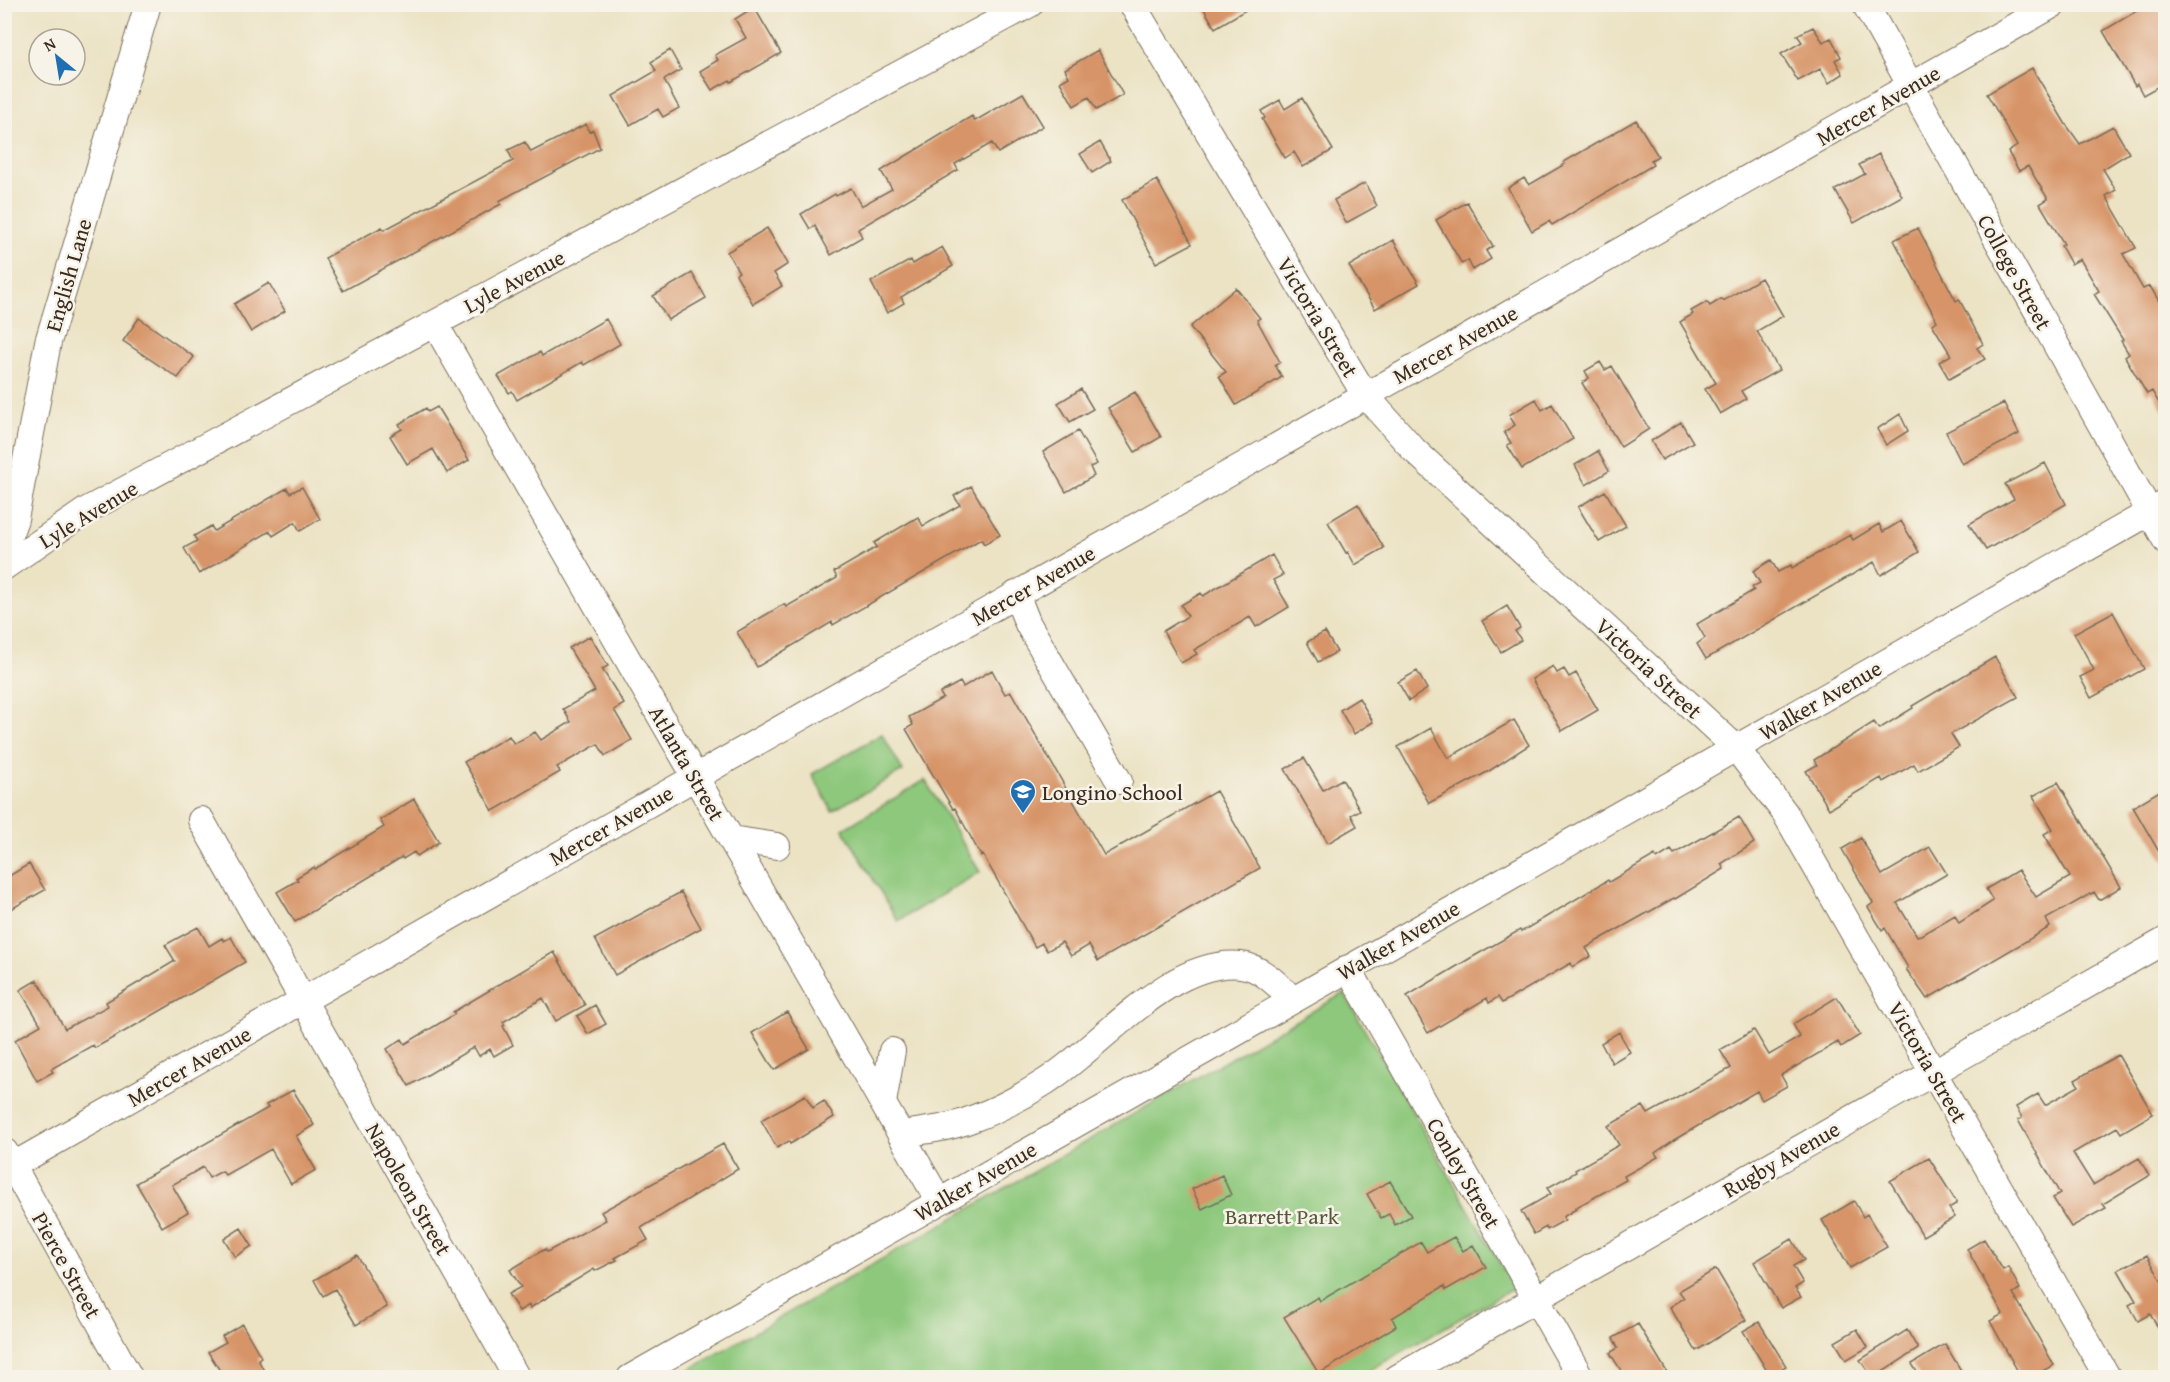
<svg xmlns="http://www.w3.org/2000/svg" width="2170" height="1382" font-family="'Gentium Book Plus',serif">
  <style>
    .green { fill: #8dc87c; stroke: #64794d; stroke-width: 1.5 }
    .building { fill: #d79467 }
    .lines { fill: none; stroke-linecap: round; stroke-linejoin: round }
    .minor-casing { stroke: #796b58; stroke-width: 28 }
    .minor { stroke: #fff; stroke-width: 26 }
    .labels { text-anchor: middle; stroke-width: 5; stroke-linejoin: round; paint-order: stroke }
    .street-label { font-size: 22px; fill: #3b2a1e; stroke: #f7f3e8 }
    .poi-label { font-size: 22px; fill: #3b2a1e; stroke: #f7f3e8; text-anchor: start }
    .park-label { font-size: 22px; fill: #54593a; stroke: #f7f3e8 }
  </style>
  <rect width="100%" height="100%" fill="#f7f3e8"/>
  <filter id="ink" filterUnits="userSpaceOnUse"><feTurbulence type="fractalNoise" baseFrequency=".0167" numOctaves="2"/><feDisplacementMap in="SourceGraphic" scale="12" xChannelSelector="R" yChannelSelector="G"/><feConvolveMatrix kernelMatrix="1 2 1 2 8 2 1 2 1" color-interpolation-filters="sRGB"/></filter>
  <filter id="wash" filterUnits="userSpaceOnUse"><feTurbulence type="fractalNoise" baseFrequency=".008" numOctaves="4" result="noise"/><feDisplacementMap in="SourceGraphic" scale="24" xChannelSelector="R" yChannelSelector="G"/><feGaussianBlur stdDeviation="1.35" result="paint"/><feColorMatrix in="noise" values="0 0 0 0 0 0 0 0 0 0 0 0 0 0 0 0 0 1.4 0 .05"/><feComposite in="paint" operator="in"/></filter>
  <g filter="url(#wash)">
    <rect width="100%" height="100%" fill="#ece3c5"/>
    <path class="green" d="M882,734l21,37 -71,40 -20,-37z
      M925,780l55,92 -82,49 -55,-92z
      M1344,993l170,295 -156,89 -683,1z"/>
    <g id="blocks">
      <path class="building" d="M1201,4h55l-41,24z
        M2148,4h18v78l-23,13 -6,-11 -2,2 -32,-55z
        M754,7l27,46 -50,29 -1,-2 -18,10 -12,-19 18,-11 -3,-5 31,-17 -11,-19z
        M1813,27l10,15 8,-4 10,19 -6,3 8,14 -14,9 -9,-14 -22,12 -17,-27 21,-12 -5,-7z
        M670,50l11,20 -17,10 15,28 -16,9 -5,-8 -28,16 -17,-29 43,-25 -5,-9z
        M1098,50l25,45 -27,15 -7,-13 -15,9 -14,-24 9,-5 -4,-8z
        M2032,68l33,55 15,21 33,-18 16,27 -26,16 13,21 -10,6 30,52 -13,6 20,35 7,-3 16,27v102l-14,-24 -5,3 -22,-37 4,-3 -8,-13 2,-1 -29,-46 5,-3 -19,-32 -9,5 -10,-18 3,-2 -24,-40 8,-5 -20,-33 -9,5 -11,-19 9,-6 -30,-52z
        M1023,93l20,33 -45,27 -6,-10 -37,21 3,6 -100,59 4,8 -31,18 -16,-29 -5,3 -9,-15 34,-20 1,2 15,-8 10,18 31,-17 -11,-18 91,-55 3,5z
        M1302,98l31,52 -30,17 -9,-15 -9,6 -23,-39 3,-1 -4,-7 19,-11 5,9z
        M1636,120l22,36 -7,4 2,5 -101,60 -3,-4 -17,10 -24,-43 16,-10 5,7 36,-21 -1,-2z
        M586,124l3,8 4,-2 7,18 -101,53 2,3 -158,87 -18,-33 57,-31 2,3 129,-69 -5,-11 17,-8 6,10z
        M1100,142l11,19 -19,12 -12,-19z
        M1879,154l23,42 -48,27 -19,-33 30,-16 -6,-9z
        M1157,180l35,64 -36,19 -34,-63z
        M1365,183l12,23 -31,17 -12,-23z
        M1467,202l26,44 -7,5 5,8 -18,11 -5,-10 -6,4 -26,-44z
        M767,228l21,36 -14,9 8,13 -29,18 -17,-30 3,-2 -12,-20z
        M1918,228l38,73 3,-2 24,45 -6,4 8,11 -36,20 -10,-17 12,-7 -19,-31 5,-3 -43,-81z
        M1393,240l26,44 -44,25 -26,-43z
        M942,247l11,19 -52,31 3,6 -17,10 -16,-31 40,-22 2,4z
        M692,273l14,25 -38,22 -15,-24z
        M1761,278l22,38 -26,15 22,39 -38,21 5,8 -26,15 -15,-25 11,-6 -36,-61 13,-8 -2,-3 16,-9 3,4 11,-7 2,2z
        M269,283l16,28 -34,21 -17,-28z
        M1236,288l24,30 -3,2 23,42 -5,3 7,12 -46,28 -17,-29 7,-4 -36,-45z
        M139,318l55,39 -16,21 -55,-37z
        M606,319l14,25 -36,21 -2,-3 -65,38 -5,-9 -3,2 -11,-17 42,-24 2,4z
        M1600,362l5,8 7,-4 37,63 -28,18 -39,-64 7,-5 -4,-7z
        M1081,389l12,20 -23,13 -12,-19z
        M1135,392l26,45 -26,15 -27,-44z
        M1536,399l6,11 10,-6 21,35 -51,30 -15,-24 4,-2 -7,-11 11,-7 -6,-10z
        M2004,403l15,31 -57,30 -16,-32z
        M437,407l32,53 -22,13 -14,-24 -26,15 -17,-28 12,-7 -3,-5 27,-16 2,4z
        M1900,414l8,17 -22,14 -9,-16z
        M1681,422l12,20 -31,18 -11,-19z
        M1078,431l19,33 -7,3 4,9 -28,16 -23,-40z
        M1598,451l11,20 -23,14 -11,-20z
        M2045,463l21,41 -80,46 -17,-26 45,-25 -9,-15z
        M971,486l29,49 -16,9 -3,-5 -148,86 -1,-3 -75,45 -20,-35 47,-28 2,3 51,-29 -3,-6 43,-25 -3,-4 44,-26 5,9 37,-21 -6,-9z
        M302,487l18,32 -20,12 -5,-9 -22,14 -3,-5 -71,43 -15,-26 13,-7 -3,-5 17,-10 3,5 73,-43 3,5z
        M1605,491l21,35 -27,16 -21,-35z
        M1358,504l26,44 -29,17 -7,-13 -2,1 -18,-31z
        M1901,521l18,31 -38,23 -7,-13 -168,97 -9,-15 8,-6 -8,-14 57,-34 -2,-3 8,-4 -7,-12 18,-11 7,12 13,-7 1,3 58,-33 3,5 26,-16 4,8z
        M1272,555l11,20 -10,5 16,27 -33,20 -6,-10 -56,33 3,4 -16,9 -18,-32 25,-15 -7,-11 20,-12 2,3z
        M1507,606l13,22 -5,3 6,9 -20,12 -19,-31z
        M2113,612l31,57 -53,29 -11,-21 14,-7 -20,-37z
        M1325,632l12,20 -19,10 -11,-20z
        M590,636l18,30 -6,3 22,35 -10,6 18,30 -27,16 -7,-12 -41,23 3,5 -67,39 -29,-49 45,-26 5,8 21,-12 6,8 30,-18 -8,-13 32,-18 -26,-43z
        M1995,657l23,40 -67,37 8,13 -41,24 -4,-7 -31,18 -2,-4 -52,31 -23,-38 11,-6 -3,-5 60,-38 5,7 34,-21 -1,-2z
        M1553,666l4,7 7,-4 5,8 7,-4 22,37 -36,21 -30,-52z
        M992,670l13,24 6,-2 93,163 112,-64 44,77 -162,93 -9,-16 -18,11 -9,-14 -15,9 -5,-8 -7,4 -52,-92 -2,1 -26,-48 -2,1 -47,-80 7,-4 -4,-8 34,-19 -3,-5 20,-11 3,5z
        M1417,671l10,18 -18,12 -11,-19z
        M1359,698l14,24 -19,12 -14,-24z
        M1514,720l15,25 -40,26 -60,32 -31,-56 33,-19 17,30z
        M1304,758l19,32 19,-11 18,31 -9,5 6,11 -29,17 -43,-74z
        M2058,782l63,105 -22,13 -5,-8 -48,27 4,8 -123,72 -21,-30 2,-1 -23,-40 -3,2 -14,-23 5,-4 -31,-54 19,-11 21,37 48,-28 17,27 -50,29 20,33 4,-1 34,-20 4,8 34,-22 -7,-12 32,-19 18,27 34,-20 -26,-43 9,-5 -20,-33z
        M2166,787v77l-33,-57z
        M414,799l25,43 -22,14 -3,-4 -11,7 -1,-2 -107,65 -18,-30 21,-12 -2,-2 18,-11 1,2 69,-42 -4,-7z
        M1739,817l15,26 -33,21 3,5 -49,30 -1,-1 -77,43 -11,7 5,8 -18,11 -2,-4 -69,40 -4,-6 -9,6 -2,-5 -59,35 -21,-37 62,-37 51,-29 1,2 87,-52 1,2 46,-27 2,4 14,-9 3,4z
        M29,864l16,26 -41,23v-34z
        M681,892l20,36 -86,47 -20,-36z
        M198,927l11,19 13,-8 2,3 7,-4 14,25 -109,63 -41,23 -2,-3 -42,24 2,3 -16,9 -22,-41 26,-15 -21,-35 17,-10 28,49 43,-23 -2,-4 69,-41 -10,-16z
        M554,952l31,53 -29,16 -13,-23 -40,24 2,3 -2,1 10,19 -19,11 -4,-7 -11,7 -5,-9 -65,39 -22,-37 15,-10 3,5 50,-30 -2,-2z
        M1837,997l23,38 -19,12 -3,-5 -57,33 6,11 -25,14 -5,-9 -83,49 -19,13 3,4 -34,19 2,4 -51,28 1,1 -13,8 2,3 -18,10 -1,-3 -12,7 -13,-23 30,-17 -4,-6 29,-16 -1,-2 44,-25 -11,-19 35,-20 5,8 83,-46 -11,-18 34,-20 15,25 31,-18 -7,-13z
        M595,1005l11,19 -18,10 -11,-18z
        M787,1012l22,37 -35,21 -22,-37z
        M1619,1032l11,20 -18,11 -11,-20z
        M2118,1055l35,59 -32,19 -4,-6 -44,26 20,32 46,-27 10,18 -46,28 3,4 -35,19 -18,-29 7,-4 -42,-74 4,-2 -6,-11 22,-13 7,11 34,-19 -4,-6z
        M293,1090l21,35 -18,11 20,34 -25,14 -20,-35 -46,26 -3,-4 -13,7 -6,-11 -31,18 16,27 -26,15 -26,-44 132,-75 -2,-3z
        M805,1095l8,13 11,-7 10,16 -44,27 -1,-3 -12,7 -16,-28z
        M723,1144l15,25 -97,59 7,12 -33,18 2,2 -22,11 -1,-2 -64,39 -1,-3 -10,6 -11,-17 13,-7 -11,-17 35,-21 2,3 59,-32 -5,-8z
        M1929,1158l28,45 -8,5 6,9 -32,19 -33,-55z
        M1222,1175l9,20 -29,14 -10,-20z
        M1390,1181l21,35 -16,9 -6,-11 -8,4 -14,-24z
        M1854,1201l9,16 4,-3 20,33 -37,21 -28,-48z
        M241,1228l11,18 -17,11 -11,-18z
        M1454,1237l9,14 10,-6 13,22 -40,23 -2,-4 -52,32 4,8 -77,48 -35,-57 34,-20 2,4 101,-59 6,10z
        M1792,1239l12,21 -11,6 10,17 -8,5 6,9 -20,11 -27,-46z
        M1984,1239l19,31 5,-3 12,22 -7,4 41,72 -23,12h-10l-31,-56 13,-7 -36,-65z
        M357,1255l30,52 -31,18 -21,-36 -12,7 -9,-16z
        M2147,1255l19,34v52l-16,-27 -12,7 -9,-16 7,-4 -18,-31z
        M1716,1269l30,51 -50,31 -26,-44 14,-9 -5,-7z
        M1759,1322l27,44 -16,10 -27,-45z
        M242,1324l19,33 -3,2 9,18h-43l-16,-25 18,-10 -4,-6z
        M1638,1324l32,53h-45l-15,-24 8,-5 -5,-10z
        M1857,1329l11,18 -22,13 -11,-18z
        M1907,1330l11,19 -43,28h-3l-12,-17z
        M1945,1344l20,33h-45l-8,-13z"/>
    </g>
  </g>
  <g filter="url(#ink)">
    <use href="#blocks" fill-opacity="0" stroke="#796b58" stroke-width="1.5"/>
    <g class="lines">
      <defs>
        <path id="minor" d="M1132,4l233,391 49,55 322,298 49,65 323,565
          M1865,4l301,537
          M435,324l504,877
          M4,549l11,-30 33,-177 100,-338
          M4,567l83,-57 943,-506
          M1016,594l12,30 91,157
          M201,820l316,558
          M731,839l46,7
          M1348,968l233,410
          M883,1103l9,-52
          M900,1134c24,-3 50,-6 72,-15 25,-9 50,-22 73,-37 56,-35 124,-124 196,-117 20,2 38,21 52,35
          M5,1152l125,226
          M12,1166l2042,-1162
          M630,1378l1536,-875
          M1397,1378l769,-438"/>
      </defs>
      <use href="#minor" class="minor-casing"/>
      <use href="#minor" class="minor"/>
    </g>
  </g>
  <defs>
    <symbol id="school-pin" viewBox="-11 -11 22 30"><path d="M0 17L-7.5 6A9.5 9.5 0 1 1 7.5 6Z" fill="#1f6fb2" stroke="#f7f3e8"/><path d="M0-5L7-2L0 1L-7-2ZM-4 1L0 2.5L4 1V4Q0 6-4 4Z" fill="#fff"/></symbol>
  </defs>
  <g fill-rule="evenodd">
    <use href="#school-pin" x="1008" y="777" width="30" height="40"/>
  </g>
  <g class="labels">
    <g class="street-label">
      <text transform="translate(1878 105) rotate(-30)" y="8">Mercer Avenue</text>
      <text transform="translate(2015 272) rotate(61)" y="8">College Street</text>
      <text transform="translate(68 275) rotate(-74)" y="8">English Lane</text>
      <text transform="translate(514 281) rotate(-28)" y="8">Lyle Avenue</text>
      <text transform="translate(1318 317) rotate(59)" y="8">Victoria Street</text>
      <text transform="translate(1455 344) rotate(-29)" y="8">Mercer Avenue</text>
      <text transform="translate(88 514) rotate(-31)" y="8">Lyle Avenue</text>
      <text transform="translate(1033 585) rotate(-30)" y="8">Mercer Avenue</text>
      <text transform="translate(1649 668) rotate(43)" y="8">Victoria Street</text>
      <text transform="translate(1820 700) rotate(-30)" y="8">Walker Avenue</text>
      <text transform="translate(687 763) rotate(60)" y="8">Atlanta Street</text>
      <text transform="translate(611 825) rotate(-30)" y="8">Mercer Avenue</text>
      <text transform="translate(1398 940) rotate(-30)" y="8">Walker Avenue</text>
      <text transform="translate(1928 1062) rotate(60)" y="8">Victoria Street</text>
      <text transform="translate(189 1066) rotate(-30)" y="8">Mercer Avenue</text>
      <text transform="translate(1781 1159) rotate(-30)" y="8">Rugby Avenue</text>
      <text transform="translate(1464 1173) rotate(60)" y="8">Conley Street</text>
      <text transform="translate(975 1181) rotate(-30)" y="8">Walker Avenue</text>
      <text transform="translate(409 1189) rotate(60)" y="8">Napoleon Street</text>
      <text transform="translate(67 1265) rotate(61)" y="8">Pierce Street</text>
    </g>
    <g class="poi-label">
      <text x="1042" y="800">Longino School</text>
    </g>
    <g class="park-label">
      <text x="1282" y="1224">Barrett Park</text>
    </g>
  </g>
  <rect width="2170" height="1382" fill="none" stroke="#f7f3e8" stroke-width="24"/>
  <g transform="translate(57 57) rotate(330)"><circle r="28" fill="#f7f3e8" stroke="#aca397" stroke-width="1.5"/>
  <path d="M0-4.5L10 22L0 15L-10 22Z" fill="#1f6fb2"/>
  <text y="-9" font-size="16" font-weight="bold" text-anchor="middle" fill="#3b2a1e">N</text>
  </g>
</svg>
